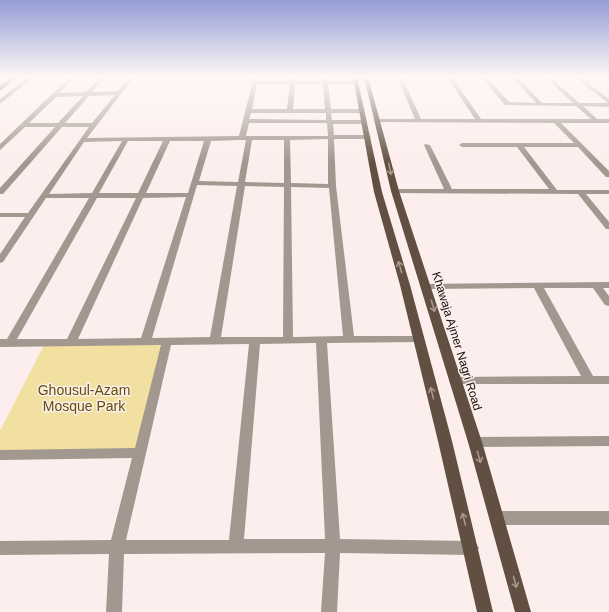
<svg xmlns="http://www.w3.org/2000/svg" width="609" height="612" font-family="Helvetica,sans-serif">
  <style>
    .green { fill: #f2e0a1 }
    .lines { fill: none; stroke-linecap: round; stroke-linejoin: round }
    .minor { fill: #a29890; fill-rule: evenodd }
    .major { fill: #614f41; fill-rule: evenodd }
    .oneway { stroke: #a7978e }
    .labels { text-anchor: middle; stroke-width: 3; stroke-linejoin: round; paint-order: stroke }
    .street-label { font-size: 12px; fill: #150b09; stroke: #fceeec }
    .near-park-label { font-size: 14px; fill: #614f06; stroke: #fceeec }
  </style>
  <rect width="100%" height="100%" fill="#fceeec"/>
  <path class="green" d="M167,341l-27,112 -140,2v-24l45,-88z"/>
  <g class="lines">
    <path class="minor" d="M9,77h48l-2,1h-22l-33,26v-5l27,-21z
      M70,77h5l-16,16 27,-1 14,-15h5l-13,15 26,-1 11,-14h5l-47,61 152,-2 15,-59h4l-1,4h33l1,-4h4v4h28v-4h4l1,4h29l1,1 -3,2h-27l3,25h31l3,2 -3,2h-31l1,7h32l3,2 -3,2h-31l1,11h34l3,2 -3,2h-34l2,47 18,150h65l4,1 1,2 -1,2 -4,1 -92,1 13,196 131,2 5,2 3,5 -3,5 -5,2 -131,-2 -3,59h-16l4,-59 -201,1 -2,58h-16l3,-58 -109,1v-14l111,-1 21,-82 -132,2v-10l135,-2 26,-103 -161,2v-8h7l82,-141h-43l-43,64 -3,1v-9l25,-37h-25v-4h28l61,-86h-27l-59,67h-3v-6l55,-61h-30l-25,23v-6zM257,84h33l-3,25h-35zM295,84h28l2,25h-32zM115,95l-23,28h-27l24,-27zM83,96l-25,27h-29l27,-26zM251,113h75v7l-77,-1zM249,123h78l1,13h-82zM328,139v45l-37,-1 -1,-43zM240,140h6l-8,42 -39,-1 12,-40zM252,140h32v43l-39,-1zM122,141l-30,52 -43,1 35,-52zM128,141h35l-25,52h-39zM170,141h34l-16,52h-42zM197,185l40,1 -27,151 -58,1zM245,186l39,1 -1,150h-62zM291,187l38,1 14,148 -50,1zM186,197l-45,141 -63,1 65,-141zM97,198h39l-69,141h-50zM316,343l9,196h-81l16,-195zM249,344l-20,196h-103l45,-195z
      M397,77h5l19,42h54l-28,-42h5l29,42h110l-15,-13 -71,-1 -24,-28h5l23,25 27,1 -24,-26h5l25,26h31l-28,-26h5l29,26h29l-33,-26h5l29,22v8l-26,-1 14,13h12v4h-48l48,48v6h-3l-28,-30h-54l33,43h52v4h-23l23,28v7h-3l-28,-35 -186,-1 -1,-2 4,-2h49l-20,-44 1,-1 5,1 22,44h97l-32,-42h-55l-3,-2 3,-2h112l-20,-20 -179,-1 -1,-1 3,-2h38z
      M609,282v6h-6l6,8v10l-4,-1 -12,-17h-49l49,88h16v8h-158l-2,-3 2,-3 4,-1 126,-1 -47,-88 -108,1 -3,-1 -2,-2 2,-2z
      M609,436v10l-134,1 -5,-1 -2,-4 2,-4 5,-1z
      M497,511h112v14h-112l-5,-2 -2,-5 2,-5z"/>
    <path class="major" d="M12,77h5l-17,14v-5z
      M353,77h4l25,115 28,93 42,156 41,171h-16l-39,-171 -38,-156 -26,-93z
      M364,77h4l31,114 83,251 49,170h-16l-47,-170 -77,-251z"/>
  </g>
  <defs><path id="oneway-shaft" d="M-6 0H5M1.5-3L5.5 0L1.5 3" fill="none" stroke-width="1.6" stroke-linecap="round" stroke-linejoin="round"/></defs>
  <g class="oneway">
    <use href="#oneway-shaft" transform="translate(390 169) rotate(77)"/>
    <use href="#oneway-shaft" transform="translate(400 267) rotate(-106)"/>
    <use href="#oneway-shaft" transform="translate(433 306) rotate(73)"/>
    <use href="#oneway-shaft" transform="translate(432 393) rotate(-105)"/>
    <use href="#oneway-shaft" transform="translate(479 457) rotate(74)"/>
    <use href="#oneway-shaft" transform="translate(464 519) rotate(-104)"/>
    <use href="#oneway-shaft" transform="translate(515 582) rotate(75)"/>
  </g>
  <linearGradient id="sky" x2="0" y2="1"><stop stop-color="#949dd6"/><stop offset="0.47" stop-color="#fef7f6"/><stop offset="1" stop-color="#fef7f6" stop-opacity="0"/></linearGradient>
  <rect width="609" height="163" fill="url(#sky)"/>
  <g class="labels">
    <g class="street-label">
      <text transform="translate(457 341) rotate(73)" y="4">Khawaja Ajmer Nagri Road</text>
    </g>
    <g class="near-park-label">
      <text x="84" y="395">Ghousul-Azam<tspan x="84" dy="16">Mosque Park</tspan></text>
    </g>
  </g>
</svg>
